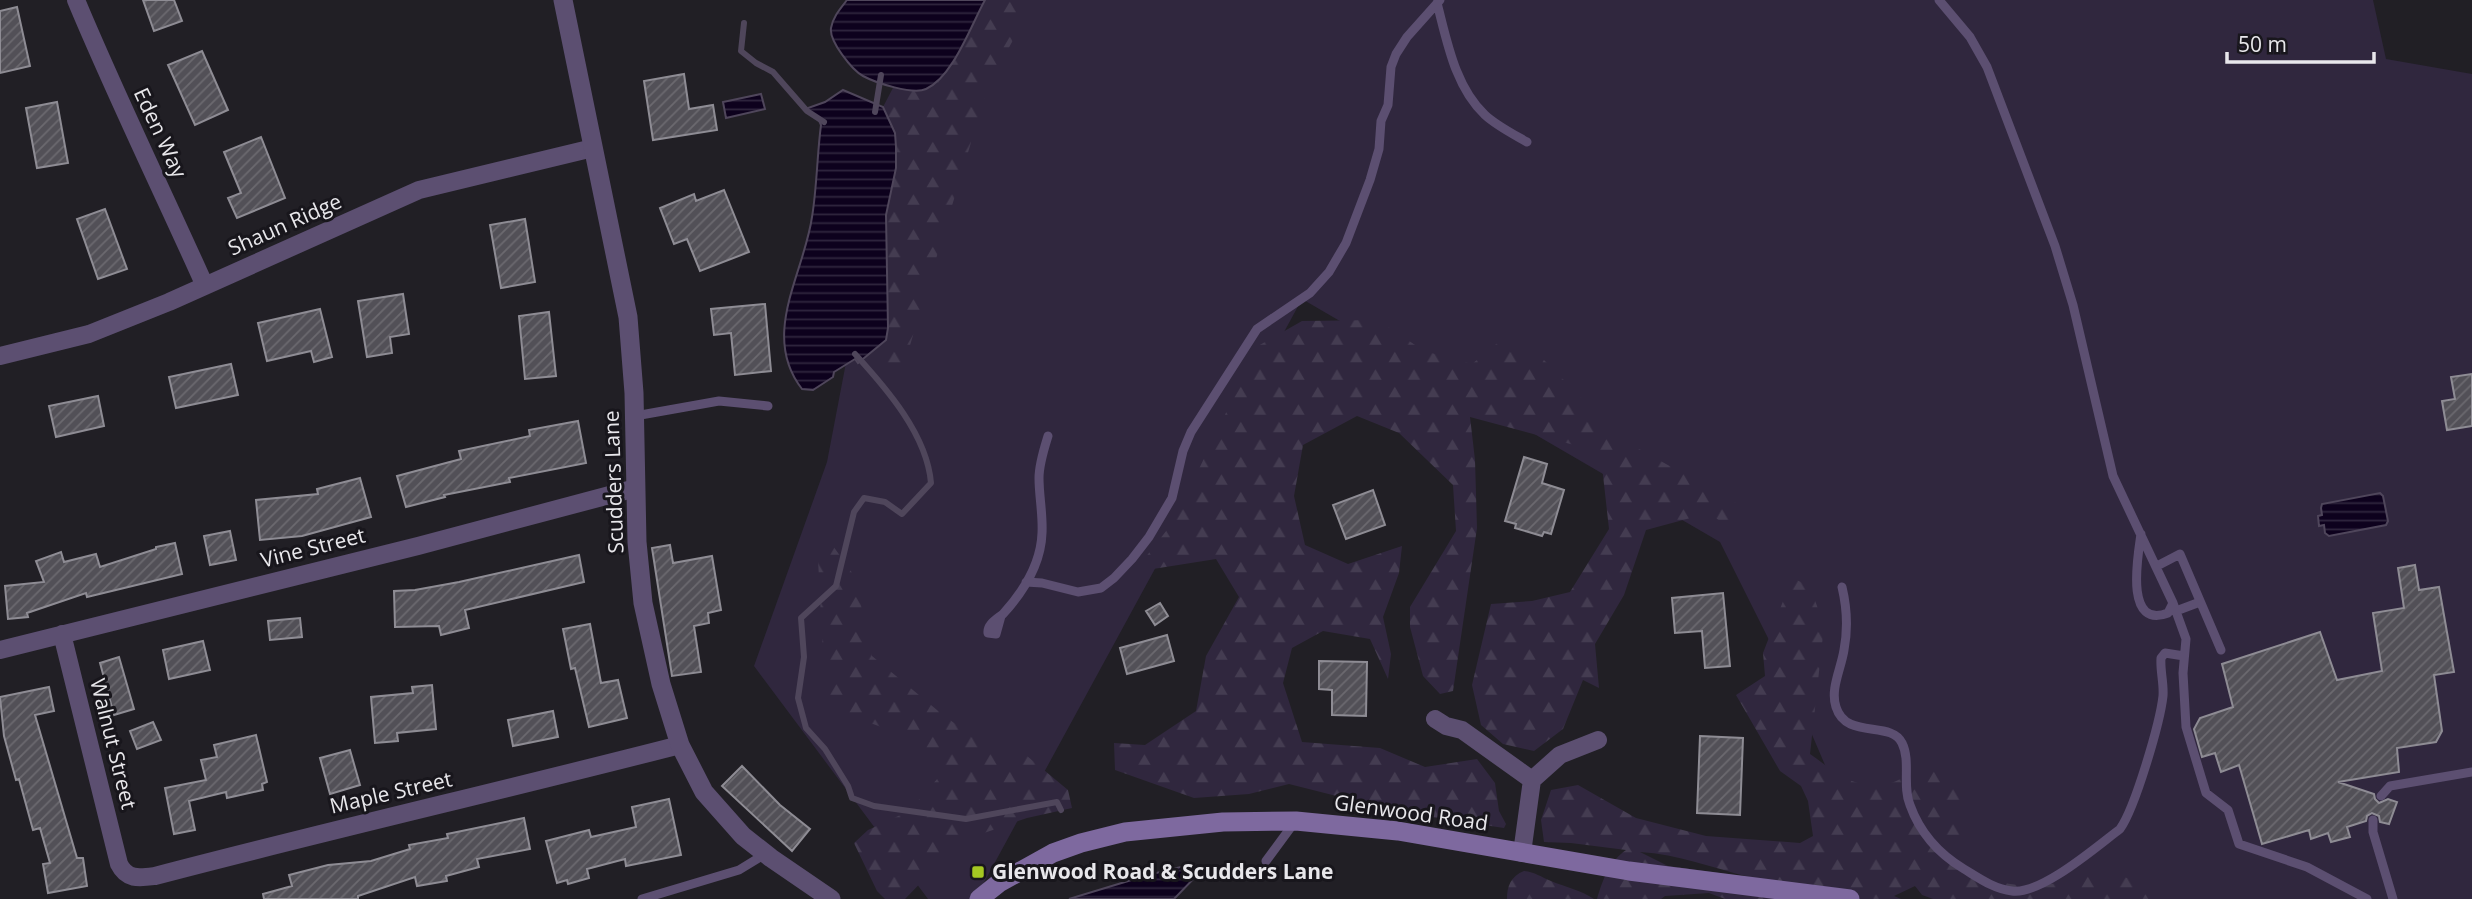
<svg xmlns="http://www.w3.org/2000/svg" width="2472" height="899" font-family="'Open Sans',sans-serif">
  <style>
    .green { fill: #30273e }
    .forest { fill: url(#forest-firs); fill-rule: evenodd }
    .water { fill: url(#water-rules); stroke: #4f465b; stroke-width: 2 }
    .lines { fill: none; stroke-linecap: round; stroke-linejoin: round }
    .stream { stroke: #4f465b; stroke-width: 6 }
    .building { fill: url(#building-hatch); stroke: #8e8c94; stroke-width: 2 }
    .service { stroke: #5c4f71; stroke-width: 9 }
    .minor { stroke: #5c4f71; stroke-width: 18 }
    .tertiary { stroke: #5c4f71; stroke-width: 19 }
    .secondary { stroke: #7e699f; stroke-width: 19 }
    .poi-dot { fill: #a5c822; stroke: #18161c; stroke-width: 2.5 }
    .labels { text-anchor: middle; stroke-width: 6; stroke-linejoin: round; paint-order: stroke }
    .street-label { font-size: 21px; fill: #e8e7eb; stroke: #18161c }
    .poi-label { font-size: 21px; font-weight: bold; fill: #e8e7eb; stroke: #18161c; text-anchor: start }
  </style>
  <defs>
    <pattern id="forest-firs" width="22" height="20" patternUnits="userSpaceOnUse" patternTransform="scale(1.75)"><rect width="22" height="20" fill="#30273e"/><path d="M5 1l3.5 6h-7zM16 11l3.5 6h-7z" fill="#443c51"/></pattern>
    <pattern id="water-rules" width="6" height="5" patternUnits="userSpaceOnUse" patternTransform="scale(1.75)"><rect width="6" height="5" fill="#0d011d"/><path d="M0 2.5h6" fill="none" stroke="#30263e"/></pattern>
    <pattern id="building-hatch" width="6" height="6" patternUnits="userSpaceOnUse" patternTransform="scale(1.75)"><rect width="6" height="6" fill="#525057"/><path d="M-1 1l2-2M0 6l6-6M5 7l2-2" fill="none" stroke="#6b696f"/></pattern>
  </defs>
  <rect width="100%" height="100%" fill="#211f25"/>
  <path class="green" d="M913,0h1460l13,59 86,15v825h-539l-11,-4 -91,-116 -45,-105 -66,-132 -418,-243 -327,600h-47l-174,-233 73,-204 86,-450z"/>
  <path class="forest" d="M985,0h50l-47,86 -80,266 -11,26 -30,-23 19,-15 2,-12 -2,-113 10,-47v-21l-1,-14 -12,-26 11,-21 15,5 36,-16z
    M1378,320l46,31 48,13 34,-28 36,22 81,82 120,67 -8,25 -26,-19 -63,17 -22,65 -29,49 4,44 -16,-8 -20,49 -29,22 -31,-7 -22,-19 -9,-40 19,-81 41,-3 38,-9 39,-63 -8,-72 -27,-12 -104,-28 5,43 2,68 -24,163 -13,3 -17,-18 -13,-49v-20l46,-76 -3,-46 -54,-52 -42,-17 -54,29 -9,51 11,49 43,19 54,-18 -3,27 -16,44 8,37 -3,25 -18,-40 -47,-8 -31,17 -9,35 19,59 78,6 45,19 52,-8 18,24 4,28 7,13 -2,4 -100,-15 -115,-29 -40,10 -55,4 -79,-28 -1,-27 31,2 51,-34 10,-55 33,-59 -23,-38 -82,13 40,-51 84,-175 44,-25z
    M826,536l29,41 17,79 71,59 42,30 36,6 47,39 4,18 -45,10 -66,23 -56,58h-20l-8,-8 -23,-48 14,-13 41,-19 29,-33 -9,-24 -31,-21 -25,-9 -24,2 -16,-12 -9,-38 -6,-117z
    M1792,578l18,8 14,40 -14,128c13,9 28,22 42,27 39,14 47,-7 79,-14 13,-3 25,1 38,4 -22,52 -12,114 56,114 12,0 26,0 38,-3 14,-3 26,-9 42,-8 20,0 53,15 71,25h-230l-31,-13 -21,10 7,3h-176l-16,-6 -44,3 -4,3h-64c6,-20 12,-37 29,-49l-55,-7 -27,-1 -3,-22 10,-30 27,-5 58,33 70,18 94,7 13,-7 -5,-35 -7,-15 -21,-15 -44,-76 29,-19 -2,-23zM1640,852c38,2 73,16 109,25l-81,-11z
    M1524,871c11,1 17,6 27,10 14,6 30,9 43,18h-87c0,-13 4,-23 17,-28z"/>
  <path class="water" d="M847,0h138c-14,25 -32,77 -59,89 -13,6 -50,-6 -63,-13 -11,-6 -34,-35 -32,-48 2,-11 9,-19 16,-28z
    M843,90l40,17 12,26 1,14v21l-10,47 2,113 -2,12 -28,23 -3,-4 -21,13 -1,5 -20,13 -11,-1c-42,-54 2,-115 10,-172 5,-30 5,-62 9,-92l-3,-7 -11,-7 1,-3 17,-6z
    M761,94l4,15 -39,9 -3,-16z
    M2380,493l3,3 5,25 -2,4 -57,11 -4,-3 -1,-8 -5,1 -1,-10 4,-1 -1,-7 1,-4z
    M1193,864l9,6 -28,29h-105l79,-24z"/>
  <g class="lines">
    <path class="stream" d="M744,23l-3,28 15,12 17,9 34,39 17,11
      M875,112l6,-37
      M855,354c32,35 72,81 76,129l-29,31 -17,-12 -21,-4 -10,14 -18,74 -35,32 3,39 -6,41 8,30 19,21 23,37 4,12 22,8 92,13 91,-17 4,8"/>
  </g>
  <path class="building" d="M143,0h31l8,21 -28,10z
    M17,7l13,59 -30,7v-62z
    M202,51l26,59 -33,15 -27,-60z
    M684,74l5,35 24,-4 4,25 -64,10 -9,-59z
    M57,102l11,61 -31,5 -11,-60z
    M261,137l24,61 -48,20 -9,-20 13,-5 -17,-41z
    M724,190l25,62 -49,19 -13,-32 -13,5 -14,-36 34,-14 2,7z
    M105,209l22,60 -29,10 -21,-60z
    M525,219l10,63 -34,6 -11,-63z
    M403,294l6,40 -19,3 2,16 -25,4 -9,-56z
    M765,304l6,67 -36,4 -4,-42 -17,2 -3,-26z
    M320,309l12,48 -18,5 -3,-11 -44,10 -9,-38z
    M549,312l7,64 -31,3 -6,-63z
    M231,364l7,31 -62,13 -7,-31z
    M2472,374v52l-25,4 -5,-29 13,-2 -4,-22z
    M98,396l6,30 -48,11 -7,-31z
    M578,421l8,42 -77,15 1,4 -66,13 1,2 -39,10 -9,-31 64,-17 -2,-8 71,-15 -1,-6z
    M1524,457l23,7 -5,19 22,7 -13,44 -7,-2 -2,4 -27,-8 1,-4 -11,-3z
    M360,478l11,39 -69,19 -42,4 -4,-40 62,-6 -1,-5z
    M1373,490l12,35 -39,14 -13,-34z
    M230,531l6,29 -26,5 -6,-29z
    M175,543l7,31 -95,23 -1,-4 -59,20 1,4 -20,2 -3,-33 39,-4 -8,-21 25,-9 3,10 32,-8 4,13 56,-18v-2z
    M670,545l3,18 39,-7 9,54 -13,3 1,10 -15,3 7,46 -29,4 -20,-128z
    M579,555l5,27 -119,28 4,18 -28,7 -2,-9 -44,1 -1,-36 21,-1 44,-8z
    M2415,565l4,25 20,-3 15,85 -20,3 8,56 -6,11 -39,6 2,24 -61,10 36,12 1,5 4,4 9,-4 9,3 -8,22 -9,-2 -1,-6 -7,-3 -5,3 -1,5 -19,6 3,10 -19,5 -3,-9 -17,6 -2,-9 -47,14 -23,-79 -18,7 -6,-19 -13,4 -8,-28 6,-11 33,-11 -11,-43 98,-32 17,48 45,-9 -9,-58 31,-5 -6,-40z
    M1723,593l7,73 -25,2 -3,-37 -27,2 -3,-35z
    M1160,603l8,13 -13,9 -9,-14z
    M300,618l2,19 -32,3 -2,-19z
    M590,624l11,59 17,-3 9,38 -38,9 -14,-59 -4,1 -8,-40z
    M1167,635l7,26 -47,13 -7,-26z
    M203,641l7,29 -41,9 -6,-29z
    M119,657l15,52 -20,6 -14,-52z
    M1319,661l48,1 -1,54 -34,-1v-25l-13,-1z
    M432,685l4,44 -39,4 1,8 -23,2 -4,-46 42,-4 -1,-6z
    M49,687l5,24 -19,4 42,143h6l4,28 -39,7 -5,-29 7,-1 -10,-35 -7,2 -14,-51 -3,1 -12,-44 -4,-39z
    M553,711l5,26 -45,9 -5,-26z
    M153,722l8,18 -24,9 -7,-18z
    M256,735l11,47 -5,2 1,6 -36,8 -1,-6 -37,9 6,29 -21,4 -9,-46 41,-8 -5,-20 16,-3 -3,-12z
    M1700,736l43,2 -3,77 -43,-2z
    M350,750l10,35 -30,9 -10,-36z
    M742,766l38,39 30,24 -18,22 -70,-65z
    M669,799l12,56 -55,11 -1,-7 -38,10 2,9 -21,6 -1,-4 -10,3 -11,-42 43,-11 2,7 45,-10 -4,-20z
    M524,818l6,31 -53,10 2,8 -33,9 1,5 -30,5 -2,-9 -57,19v3h-94l-1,-5 29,-8 -3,-11 39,-10 43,-4 39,-12 -1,-4 39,-7 -1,-4z"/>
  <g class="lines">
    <path class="service" d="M1939,0l31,37 17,30 68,179 18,59 40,171 60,127 -5,10c-44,17 -30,-58 -27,-79
      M1437,3c10,38 18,84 48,112 12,11 28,19 42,27
      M635,416l84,-15 49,5
      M2157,566l23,-12 41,96
      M1026,582l16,1 36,9 23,-4 13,-10 18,-19 17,-22 23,-39 11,-47 8,-19 66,-103 53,-36 19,-21 17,-29 24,-63 9,-31 2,-28 7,-16 3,-38 5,-13 11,-17 33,-37
      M1842,587c5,21 6,42 2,63 -3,19 -14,39 -8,57 10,33 55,13 66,36 9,18 0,43 8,62 10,28 29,49 54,64 15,9 30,20 48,22 29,4 84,-44 108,-62 15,-21 40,-106 43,-133 1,-13 -3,-25 -2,-38l4,-5 19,3
      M2173,603l13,36 -3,34 3,54 20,66 22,17 11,34 68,23 60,32
      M2176,611l24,-9
      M1001,616l-5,18 -8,-1c-1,-9 9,-14 15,-19 20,-22 38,-50 39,-81 1,-19 -3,-37 -3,-55 0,-14 5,-29 9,-42
      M2381,796l9,-10 82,-14
      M2373,820v12l20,67
      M1266,861l28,-38
      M642,899l97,-29 26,-16"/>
    <path class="minor" d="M76,0c40,96 86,190 129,286
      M0,356l89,-22 80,-32 250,-112 174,-42
      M62,634l57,230c8,16 20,14 36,12 175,-46 350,-86 525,-131
      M0,650l418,-104 218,-58
      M1435,719l11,7 16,4 70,50
      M1522,853l10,-73 28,-25 38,-15"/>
    <path class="tertiary" d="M563,0l65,317 6,76 3,149 6,61 18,81 19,61 24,47 39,44 28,22 60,41"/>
    <path class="secondary" d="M979,899l20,-16 54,-30 28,-10 44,-11 98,-10 73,-1 102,10 231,40 221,28"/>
  </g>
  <rect class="poi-dot" x="971" y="865" width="14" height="14" rx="3.5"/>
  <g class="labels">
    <g class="street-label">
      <text transform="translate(160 133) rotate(65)" y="7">Eden Way</text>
      <text transform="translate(285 225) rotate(-24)" y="7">Shaun Ridge</text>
      <text transform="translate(614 482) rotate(-92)" y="7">Scudders Lane</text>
      <text transform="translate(313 548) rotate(-14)" y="7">Vine Street</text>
      <text transform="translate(113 744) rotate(76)" y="7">Walnut Street</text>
      <text transform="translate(391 793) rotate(-13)" y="7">Maple Street</text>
      <text transform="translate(1411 813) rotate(8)" y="7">Glenwood Road</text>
    </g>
    <g class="poi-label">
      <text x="992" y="879">Glenwood Road &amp; Scudders Lane</text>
    </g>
  </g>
  <path d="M2227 52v10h147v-10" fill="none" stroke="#e8e7eb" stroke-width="3.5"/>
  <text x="2238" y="52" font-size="21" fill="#e8e7eb" stroke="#18161c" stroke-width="5" paint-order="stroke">50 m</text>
</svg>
